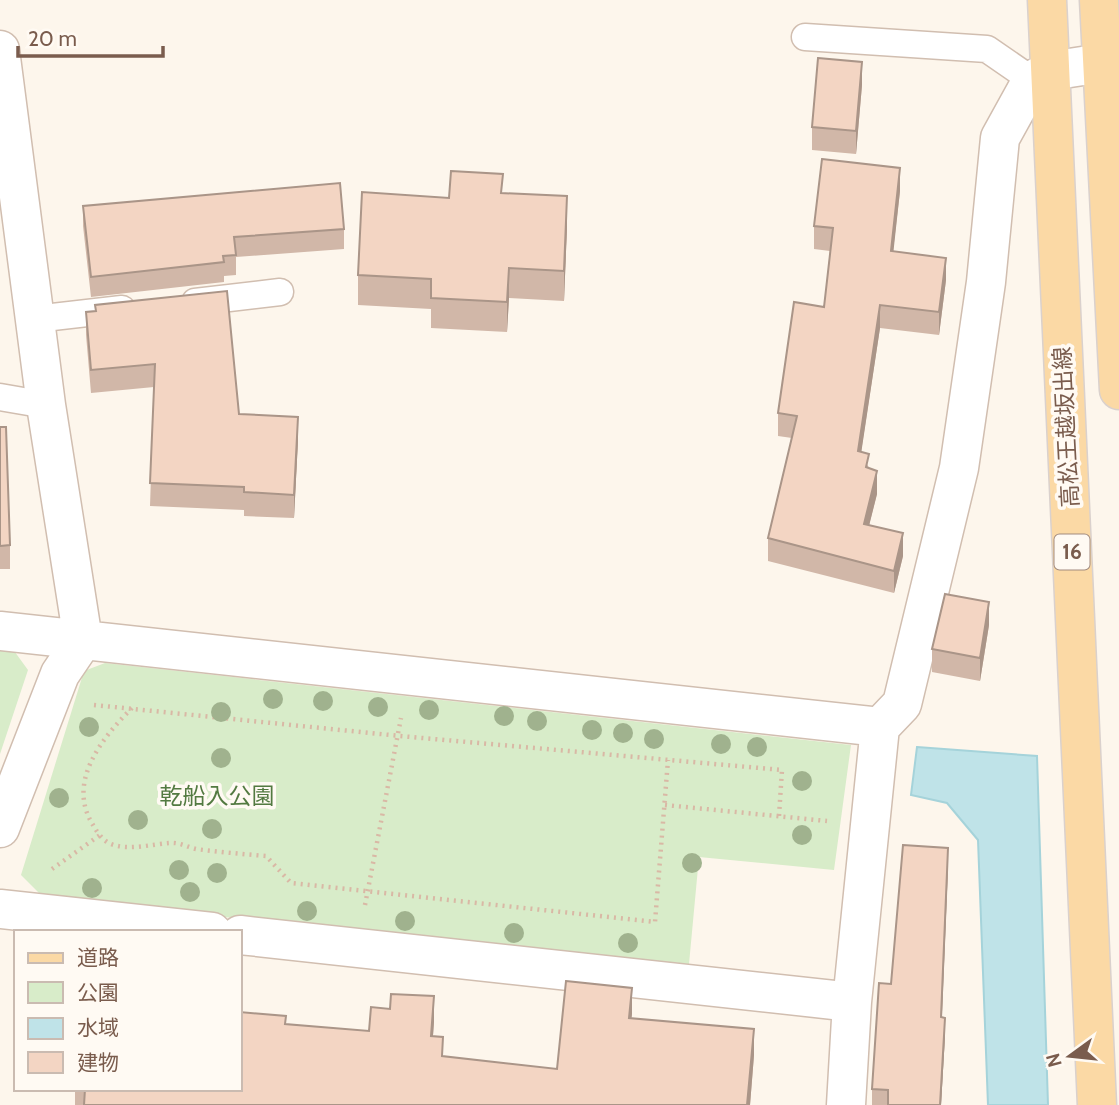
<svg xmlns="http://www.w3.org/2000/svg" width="1119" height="1105" font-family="Cabin,'Noto Sans JP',sans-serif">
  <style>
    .green { fill: #d8ecc9 }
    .water { fill: #bfe3e8; stroke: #a5d3da; stroke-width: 2 }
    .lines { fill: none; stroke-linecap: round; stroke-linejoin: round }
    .lane-casing { stroke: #d1beb0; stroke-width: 29 }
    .street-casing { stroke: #d1beb0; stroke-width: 41 }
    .primary-casing { stroke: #dad1cd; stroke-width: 41 }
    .path { stroke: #d9b8a5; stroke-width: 4.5; stroke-dasharray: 2 5; stroke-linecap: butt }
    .lane { stroke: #fff; stroke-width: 26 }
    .street { stroke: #fff; stroke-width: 38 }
    .primary { stroke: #fbd9a5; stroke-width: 38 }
    .tree { fill: #a0b28e }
    .wall { fill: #d1b7a8 }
    .shaded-wall { fill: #aa9588 }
    .building { fill: #f3d5c3; stroke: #aa9588; stroke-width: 2 }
    .labels { text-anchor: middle; stroke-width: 7; stroke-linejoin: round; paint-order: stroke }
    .shield { fill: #fffaf3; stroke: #a28b7f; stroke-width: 2 }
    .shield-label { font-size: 21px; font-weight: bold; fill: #7a5c4d }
    .street-label { font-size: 23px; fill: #7a5c4d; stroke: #fffaf3 }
    .park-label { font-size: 23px; fill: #537a41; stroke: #fffaf3 }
  </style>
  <rect width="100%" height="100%" fill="#fdf6ec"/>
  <path class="green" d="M0,647l12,1 16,22 -28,84z
    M105,663l746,82 -17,125 -135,-13 -10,107 -644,-65 -24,-24 63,-204z"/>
  <path class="water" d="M917,747l120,9 11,349h-60l-10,-265 -31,-37 -36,-8z"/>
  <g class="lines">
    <defs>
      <path id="lane" d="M805,37l182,12 45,31
        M195,302l85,-10
        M35,319l87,-10
        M0,397l46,8"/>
      <path id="street" d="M0,50l46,355 37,235 -23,34 -60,154
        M0,631l880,96
        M0,909l212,23
        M240,935l612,67
        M846,1105l6,-103 28,-275 22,-23 57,-236 27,-186 14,-144 32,-58 18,-9 52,-8"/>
      <path id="primary" d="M1047,0l50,1105
        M1099,0l20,390"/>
    </defs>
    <use href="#lane" class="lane-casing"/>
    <use href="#street" class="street-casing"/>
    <use href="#primary" class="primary-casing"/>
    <path class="path" d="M94,705l306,31 382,34 -3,46
      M132,708c-30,30 -66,74 -39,117 4,7 10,16 18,19 18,7 41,0 59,-1 9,-1 17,4 26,6 23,3 46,5 70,7l25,27 364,39 13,-162
      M665,805l162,16
      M52,869l48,-34
      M365,905l36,-187"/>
    <use href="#lane" class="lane"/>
    <use href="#street" class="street"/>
    <use href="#primary" class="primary"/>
  </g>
  <g class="tree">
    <circle cx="273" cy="699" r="10"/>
    <circle cx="323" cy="701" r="10"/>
    <circle cx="378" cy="707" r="10"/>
    <circle cx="429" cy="710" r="10"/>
    <circle cx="221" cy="712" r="10"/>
    <circle cx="504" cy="716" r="10"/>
    <circle cx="537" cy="721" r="10"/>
    <circle cx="89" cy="727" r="10"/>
    <circle cx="592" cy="730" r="10"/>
    <circle cx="623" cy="733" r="10"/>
    <circle cx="654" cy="739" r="10"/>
    <circle cx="721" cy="744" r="10"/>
    <circle cx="757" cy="747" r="10"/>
    <circle cx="221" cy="758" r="10"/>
    <circle cx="802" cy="781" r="10"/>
    <circle cx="59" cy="798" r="10"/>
    <circle cx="138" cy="820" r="10"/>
    <circle cx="212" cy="829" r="10"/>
    <circle cx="802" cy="835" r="10"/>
    <circle cx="692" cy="863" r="10"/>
    <circle cx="179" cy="870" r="10"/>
    <circle cx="217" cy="873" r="10"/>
    <circle cx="92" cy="888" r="10"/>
    <circle cx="190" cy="892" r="10"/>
    <circle cx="307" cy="911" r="10"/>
    <circle cx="405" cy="921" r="10"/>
    <circle cx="514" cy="933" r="10"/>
    <circle cx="628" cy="943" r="10"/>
  </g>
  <path class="wall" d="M862,85l-6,69 -44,-4v-23z
    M900,191l-7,60 53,29 -7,55 -59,-7 -19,124 8,16 8,26 -8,31 34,31 -9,37 -126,-32v-23l24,-100 -14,-2v-23l46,-106 6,-56 -16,-2v-23z
    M503,193l64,34 -3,74 -55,-3 -2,34 -76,-4v-19l-73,-4v-30l91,-77z
    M83,206l261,23v20l-108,8v18l-12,1v6l-133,15 -8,-71z
    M95,305l144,109 59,26 -4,78 -50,-2v-6l-94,-4 4,-119 -63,6 -5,-58v-23l9,-1z
    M0,427l10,118v24h-10z
    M989,625l-9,56 -48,-9v-23z
    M948,867l-6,150 3,19 -4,69h-69v-16l19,-105z
    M632,1014l-1,4 123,37 -4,50h-675v-16h165l46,-65 83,7 65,-9 -1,14 10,20 114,13z"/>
  <path class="shaded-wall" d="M862,62v23l-6,69v-23z
    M900,168v23l-9,83v-23z
    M567,196v31l-3,74v-30z
    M946,258v22l-7,55v-23z
    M509,268v30l-2,34v-30z
    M880,305v23l-22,146v-23z
    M298,417v23l-4,78v-23z
    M877,471v23l-13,52v-22z
    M903,533v23l-9,37v-22z
    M989,602v23l-9,56v-23z
    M948,848v19l-7,169v-19z
    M632,988v26l-3,30v-26z
    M434,996v26l-3,39v-25z
    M945,1018v18l-4,69h-1z
    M754,1029v26l-4,50h-3z"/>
  <path class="building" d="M818,58l44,4 -6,69 -44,-4z
    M822,159l78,9 -9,83 55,7 -7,54 -59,-7 -22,146 11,3 -3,13 11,4 -13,53 39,9 -9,38 -126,-33 29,-122 -19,-3 16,-111 30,5 9,-79 -19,-2z
    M451,171l52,3 -2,19 66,3 -3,75 -55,-3 -2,34 -76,-4v-19l-73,-4 4,-83 87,6z
    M340,183l4,46 -110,8 2,18 -13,1 1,6 -133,15 -8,-71z
    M227,291l12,123 59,3 -4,78 -50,-3v-5l-94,-4 5,-119 -64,6 -5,-58 10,-1 -1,-6z
    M0,427h6l4,118 -10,1z
    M945,594l44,8 -9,56 -48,-9z
    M903,845l45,3 -7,169 4,1 -5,87h-52v-15l-16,-1 7,-106 12,1z
    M566,981l66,7 -3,30 125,11 -7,76h-663l1,-16h155v-77l46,4 -1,8 84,7 2,-24 19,2 1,-15 43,2 -3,40 12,1 -1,19 115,13z"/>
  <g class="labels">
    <rect class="shield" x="1054.5" y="534.5" width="35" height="35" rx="5"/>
    <g class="shield-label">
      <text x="1072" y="559">16</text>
    </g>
    <g class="street-label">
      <text transform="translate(1066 427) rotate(-93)" y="8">高松王越坂出線</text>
    </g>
    <g class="park-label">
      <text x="217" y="804">乾船入公園</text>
    </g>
  </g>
  <rect x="14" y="930" width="228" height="161" fill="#fffaf3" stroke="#cabbb1" stroke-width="2"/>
  <rect x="28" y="953" width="35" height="10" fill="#fbd9a5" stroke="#cabbb1" stroke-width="2"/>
  <text x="77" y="965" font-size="21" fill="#7a5c4d">道路</text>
  <rect x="28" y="982" width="35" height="21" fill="#d8ecc9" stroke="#cabbb1" stroke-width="2"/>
  <text x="77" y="1000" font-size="21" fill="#7a5c4d">公園</text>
  <rect x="28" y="1018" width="35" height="21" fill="#bfe3e8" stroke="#cabbb1" stroke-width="2"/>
  <text x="77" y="1035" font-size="21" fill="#7a5c4d">水域</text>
  <rect x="28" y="1052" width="35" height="21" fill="#f3d5c3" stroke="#cabbb1" stroke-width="2"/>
  <text x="77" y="1070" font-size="21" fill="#7a5c4d">建物</text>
  <g transform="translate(1070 1056) rotate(255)" stroke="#fffaf3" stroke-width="5" paint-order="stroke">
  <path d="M0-5L12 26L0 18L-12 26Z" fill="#7a5c4d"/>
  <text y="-10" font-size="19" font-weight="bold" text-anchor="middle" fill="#7a5c4d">N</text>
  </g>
  <path d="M18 46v10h145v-10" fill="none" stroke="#7a5c4d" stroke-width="3.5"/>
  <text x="28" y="46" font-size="21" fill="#7a5c4d" stroke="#fffaf3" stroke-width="5" paint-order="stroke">20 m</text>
</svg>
